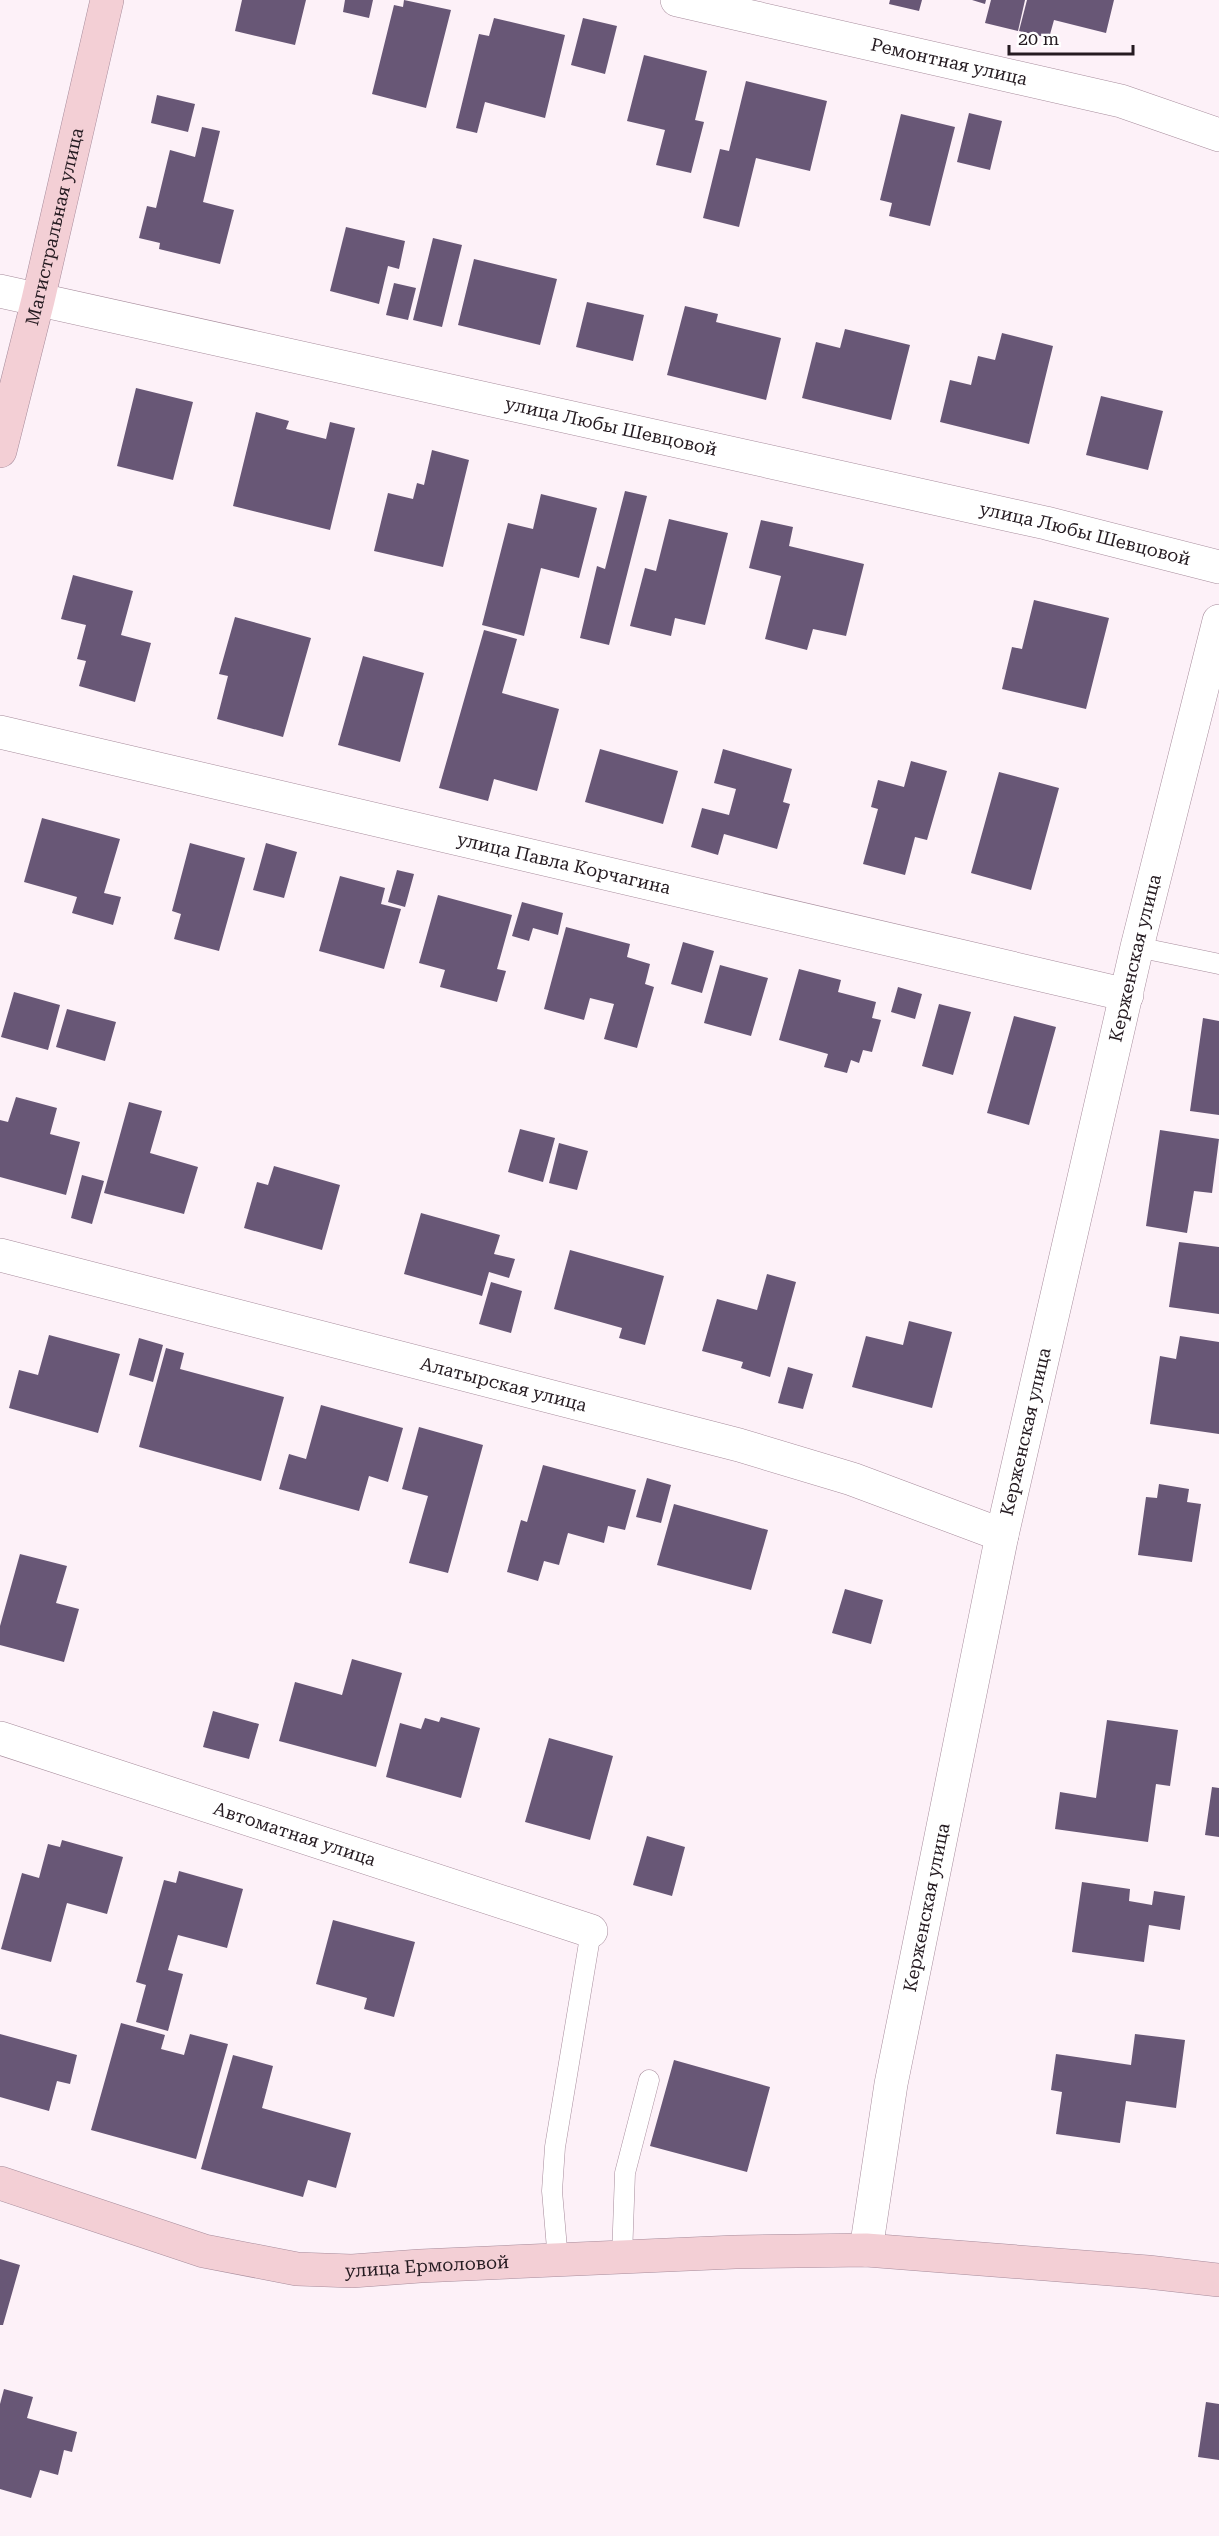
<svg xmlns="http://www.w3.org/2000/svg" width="1219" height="2536" font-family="'Roboto Serif',serif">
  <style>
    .building { fill: #685776 }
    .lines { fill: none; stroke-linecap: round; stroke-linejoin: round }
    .lane-casing { stroke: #a78c9c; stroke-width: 21 }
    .street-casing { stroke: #a78c9c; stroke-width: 34 }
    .secondary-casing { stroke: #a78c9c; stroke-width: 34 }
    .lane { stroke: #fff; stroke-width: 20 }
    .street { stroke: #fff; stroke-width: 33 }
    .secondary { stroke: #f3cfd5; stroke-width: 33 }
    .labels { text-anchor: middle; stroke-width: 6; stroke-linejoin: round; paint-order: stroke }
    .street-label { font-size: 18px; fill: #251b21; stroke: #fff }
  </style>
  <rect width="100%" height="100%" fill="#fdf1f8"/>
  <path class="building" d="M242,0h64l-11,45 -60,-14z
    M345,0h28l-4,18 -26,-6z
    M404,0l47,10 -25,98 -54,-14 22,-89 9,2z
    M890,0h32l-3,11 -30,-7z
    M972,0h14l-1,4z
    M991,0h34l-7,31 -33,-8z
    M1027,0h87l-8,33 -52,-13 -5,18 -30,-7z
    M494,18l71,17 -20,83 -60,-16 -8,31 -21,-5 23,-94 10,2z
    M583,18l34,8 -12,48 -34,-9z
    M644,55l63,16 -12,49 9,2 -13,51 -35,-8 9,-35 -38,-9z
    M746,81l81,20 -17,70 -54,-13 -17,69 -36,-9 17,-69 9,2z
    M157,95l38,9 -7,28 -37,-9z
    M969,113l33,8 -12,49 -33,-8z
    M901,114l54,13 -25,99 -41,-10 3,-13 -12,-3z
    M202,127l18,4 -17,71 31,8 -14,54 -61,-15 1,-6 -21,-5 8,-32 9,2 14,-58 25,7z
    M346,227l59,14 -6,28 -11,-3 -9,38 -49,-13z
    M433,238l29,7 -20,82 -29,-7z
    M474,259l83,20 -17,66 -82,-20z
    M394,283l22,5 -8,32 -22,-5z
    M587,302l57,13 -11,46 -57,-14z
    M685,306l33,8 -2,8 65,16 -15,62 -99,-25z
    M845,329l65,16 -19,75 -89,-22 14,-56 24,6z
    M1002,333l51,13 -24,98 -89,-22 10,-42 21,5 7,-29 17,4z
    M136,388l57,14 -20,78 -56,-14z
    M1101,396l62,15 -15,59 -62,-15z
    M256,412l33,9 -3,8 40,10 4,-17 25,6 -25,102 -97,-24z
    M432,450l37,10 -26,107 -69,-16 14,-58 25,6 4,-16 7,2z
    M625,491l22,5 -38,149 -29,-7 17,-72 8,3z
    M541,494l56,14 -18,70 -38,-10 -17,68 -42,-11 26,-102 25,6z
    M669,519l59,14 -23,92 -30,-7 -4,18 -41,-10 15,-58 11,3z
    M761,520l32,7 -4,19 75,18 -18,72 -33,-7 -6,21 -42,-11 16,-63 -32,-8z
    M73,575l60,16 -12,44 30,8 -16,59 -56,-16 7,-25 -9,-2 9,-34 -25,-6z
    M1034,600l75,18 -23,91 -84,-20 10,-42 10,2z
    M235,617l76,21 -28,99 -66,-18 11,-43 -9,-2z
    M484,630l33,9 -15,54 57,16 -22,82 -43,-12 -6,22 -49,-13z
    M363,656l61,17 -24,89 -62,-17z
    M600,749l78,22 -15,53 -78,-22z
    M723,749l69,20 -9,33 7,2 -13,45 -53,-15 -6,21 -27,-8 11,-39 27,7 7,-26 -22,-6z
    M911,761l36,10 -20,69 -12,-3 -10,38 -42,-11 15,-55 -7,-2 7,-27 26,7z
    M999,772l60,16 -28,102 -60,-17z
    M42,818l78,21 -16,54 17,4 -8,28 -41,-12 5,-16 -53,-15z
    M190,843l55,15 -26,93 -45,-12 7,-25 -9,-3z
    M266,843l31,9 -13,46 -31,-8z
    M397,870l17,4 -9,33 -17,-5z
    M340,876l45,12 -4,16 20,5 -17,60 -65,-18z
    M438,895l74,20 -15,54 9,2 -9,31 -57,-15 5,-17 -26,-7z
    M522,902l41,11 -5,22 -25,-7 -4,13 -17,-5z
    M566,927l64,17 -3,13 23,7 -5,20 9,3 -17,61 -33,-9 10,-35 -24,-6 -6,22 -40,-11z
    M683,942l31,9 -12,42 -31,-9z
    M720,965l48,13 -17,58 -47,-13z
    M799,969l42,11 -3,12 38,10 -4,16 9,2 -9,32 -9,-2 -4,13 -8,-3 -4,13 -23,-6 4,-13 -49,-14z
    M898,987l24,7 -7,25 -24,-7z
    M14,992l46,13 -12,45 -47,-13z
    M939,1004l32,8 -18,63 -31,-9z
    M67,1009l49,13 -11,39 -49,-14z
    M1014,1016l42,11 -27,98 -42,-12z
    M1203,1018l16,3v94l-29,-4z
    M16,1097l41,11 -7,26 30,8 -14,53 -66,-18v-57l8,2z
    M129,1102l33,9 -12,42 48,14 -14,47 -80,-21z
    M520,1129l35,9 -12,44 -35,-10z
    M1160,1130l59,9 -7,54 -18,-2 -7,42 -41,-7z
    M559,1143l29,8 -11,39 -28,-7z
    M274,1166l66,19 -18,65 -78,-22 13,-46 11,3z
    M82,1175l22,6 -12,43 -21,-6z
    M421,1213l79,22 -6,19 21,5 -6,19 -20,-6 -7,24 -78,-22z
    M1179,1242l40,5v67l-50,-7z
    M570,1250l94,26 -19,69 -26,-7 3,-10 -68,-19z
    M767,1274l29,8 -26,95 -29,-9 2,-6 -41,-11 15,-52 40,11z
    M491,1282l31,9 -11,42 -32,-9z
    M909,1321l43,11 -20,76 -80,-21 14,-51 37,9z
    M49,1335l71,19 -22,79 -89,-25 10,-38 19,5z
    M1180,1336l39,6v92l-69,-10 10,-68 16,3z
    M139,1338l24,7 -10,37 -24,-7z
    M166,1348l18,5 -4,16 104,28 -23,84 -122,-34z
    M788,1367l25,7 -10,35 -25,-6z
    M321,1405l82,23 -15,54 -19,-6 -10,35 -80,-22 10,-35 17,5z
    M419,1427l64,18 -35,128 -39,-10 19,-67 -26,-7z
    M543,1465l93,25 -11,40 -17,-4 -4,17 -36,-10 -9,32 -15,-4 -6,20 -31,-9 14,-52 6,2z
    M647,1478l24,7 -10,38 -25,-6z
    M1159,1484l30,5 -2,13 14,2 -9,58 -54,-7 8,-58 11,1z
    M674,1504l94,26 -17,60 -94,-25z
    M20,1554l47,12 -11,37 23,6 -15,53 -64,-17v-19z
    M845,1589l38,11 -12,44 -39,-11z
    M352,1659l50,14 -26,94 -97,-26 16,-59 47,13z
    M213,1711l46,13 -10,35 -46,-12z
    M441,1717l39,11 -19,70 -75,-21 14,-54 21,6 4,-11 14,4z
    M1107,1720l71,10 -8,56 -14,-2 -8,58 -93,-13 5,-37 36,6z
    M549,1738l64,18 -23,84 -65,-18z
    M1212,1787l7,1v49l-14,-2z
    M647,1836l38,11 -13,49 -39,-11z
    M62,1840l61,17 -16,57 -40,-11 -16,59 -50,-13 21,-76 17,5 9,-34 12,3z
    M179,1871l64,18 -16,59 -49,-13 -10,35 15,4 -15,57 -32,-9 10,-37 -10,-3 28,-102 12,3z
    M1082,1882l48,7 -1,12 23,4 2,-14 31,5 -5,34 -31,-5 -5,37 -72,-10z
    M333,1920l82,22 -21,75 -30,-8 3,-11 -51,-14z
    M121,2023l44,12 -4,14 23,6 6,-21 38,10 -32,115 -105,-29z
    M0,2034l77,21 -7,29 -13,-3 -8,30 -49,-14z
    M1135,2034l50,6 -9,68 -50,-7 -6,42 -64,-9 6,-42 -11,-2 5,-36 75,11z
    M233,2055l40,11 -11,42 89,25 -15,55 -28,-8 -5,17 -102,-28z
    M674,2060l96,27 -23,85 -97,-26z
    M0,2259l20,6 -17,60h-3z
    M4,2389l29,8 -6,21 50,14 -5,20 -8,-2 -6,25 -18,-5 -9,28 -31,-9v-85z
    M1206,2402l13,2v56l-21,-3z"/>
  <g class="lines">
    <defs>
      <path id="lane" d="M1137,947l82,17
        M622,2257l3,-84 24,-93
        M558,2260l-6,-69 3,-44 36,-216"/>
      <g id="street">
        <path id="s1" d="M677,0l444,101 98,34"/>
        <path id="s2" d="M0,291l1046,232 173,44"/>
        <path id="s3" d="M0,732l1127,263"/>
        <path id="s4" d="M0,1255l739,190 113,34 150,56"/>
        <path id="s5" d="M0,1738l591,193"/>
        <path id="s6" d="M866,2250l25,-166 111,-549 135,-588 82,-326"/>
      </g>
      <g id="secondary">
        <path id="s7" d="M0,451l38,-151 69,-300"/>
        <path id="s8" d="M0,2183l204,68 93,18 55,2 68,-5 315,-14 131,-2 282,22 71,8"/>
      </g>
    </defs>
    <use href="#lane" class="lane-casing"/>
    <use href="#street" class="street-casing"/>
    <use href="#secondary" class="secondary-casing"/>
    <use href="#lane" class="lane"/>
    <use href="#street" class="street"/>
    <use href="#secondary" class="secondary"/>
  </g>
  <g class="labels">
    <g class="street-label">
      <text dy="6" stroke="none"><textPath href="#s1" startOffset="279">Ремонтная улица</textPath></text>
      <text dy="6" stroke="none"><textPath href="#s7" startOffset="231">Магистральная улица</textPath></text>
      <text dy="6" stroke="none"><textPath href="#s2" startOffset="626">улица Любы Шевцовой</textPath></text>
      <text dy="6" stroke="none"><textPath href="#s2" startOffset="1112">улица Любы Шевцовой</textPath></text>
      <text dy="6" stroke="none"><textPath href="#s3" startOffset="579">улица Павла Корчагина</textPath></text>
      <text dy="6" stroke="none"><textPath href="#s6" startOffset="1320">Керженская улица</textPath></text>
      <text dy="6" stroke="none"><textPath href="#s4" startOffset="520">Алатырская улица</textPath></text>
      <text dy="6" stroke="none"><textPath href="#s6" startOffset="834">Керженская улица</textPath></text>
      <text dy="6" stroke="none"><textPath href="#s5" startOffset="310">Автоматная улица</textPath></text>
      <text dy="6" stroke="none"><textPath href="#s6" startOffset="348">Керженская улица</textPath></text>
      <text dy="6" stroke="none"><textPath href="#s8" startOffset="440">улица Ермоловой</textPath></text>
    </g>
  </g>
  <path d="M1009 45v9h124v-9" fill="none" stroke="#251b21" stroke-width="3"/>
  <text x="1018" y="45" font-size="18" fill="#251b21" stroke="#ffffff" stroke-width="4.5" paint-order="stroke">20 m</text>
</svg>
